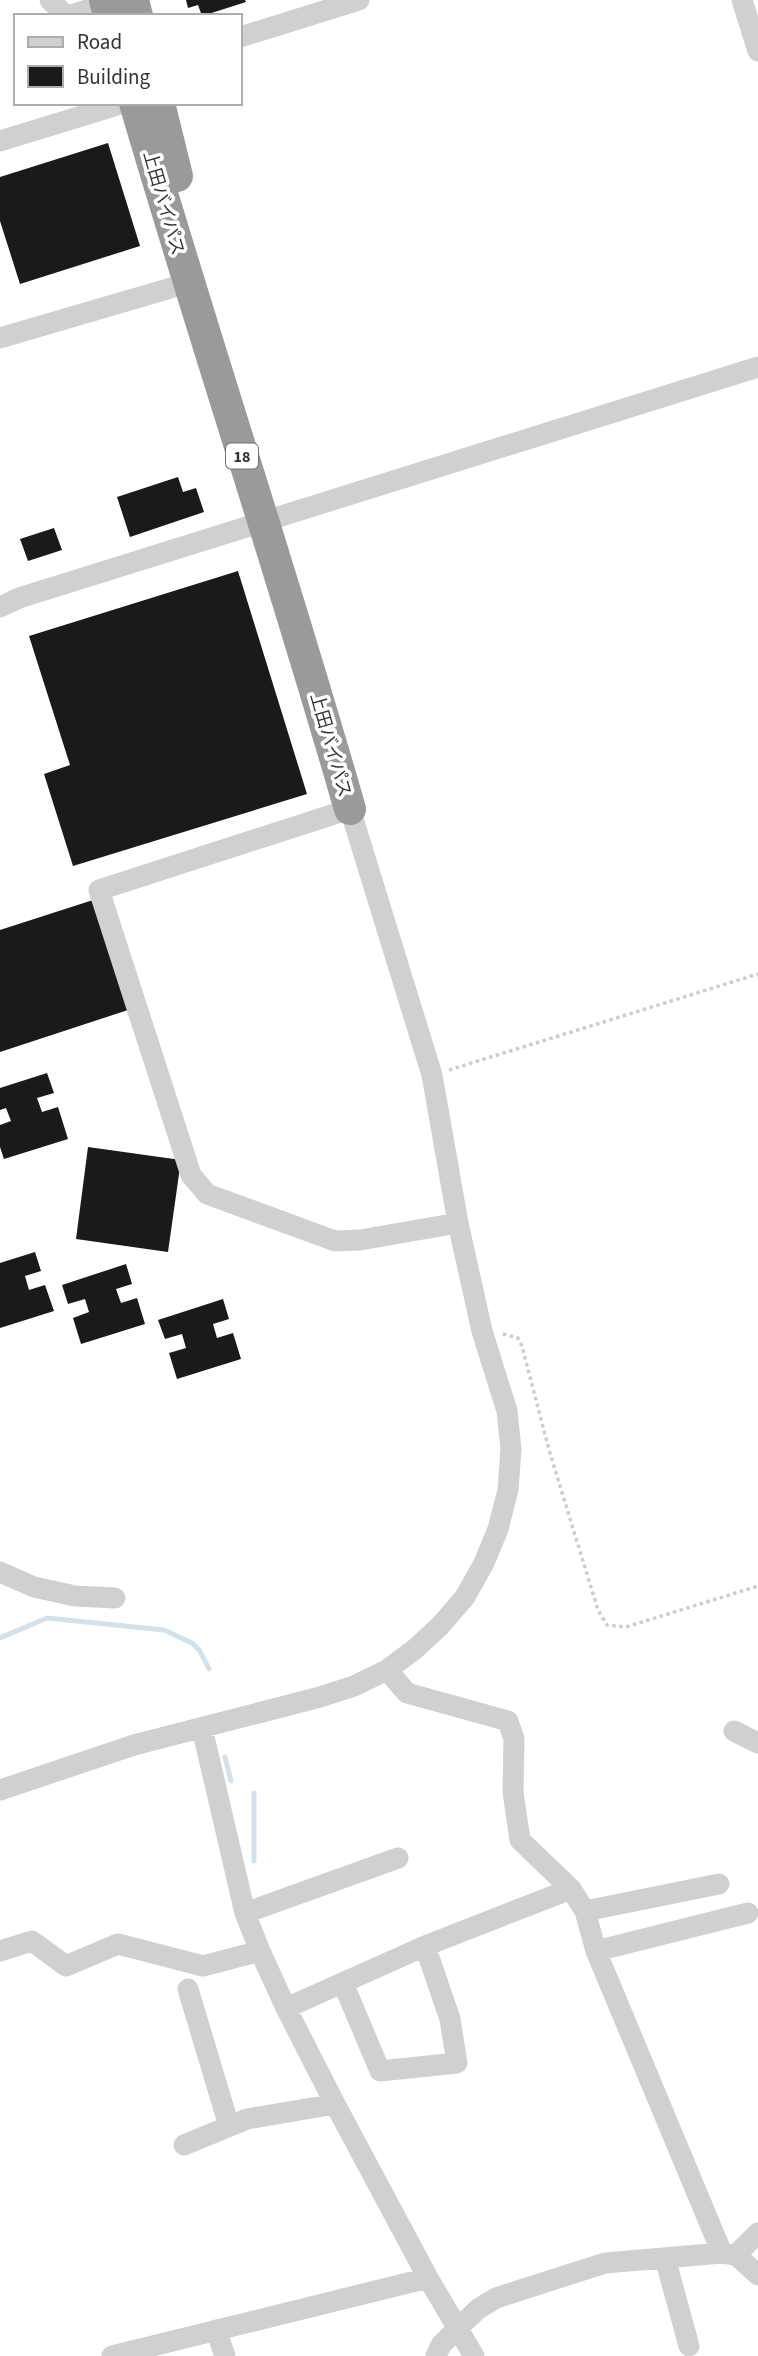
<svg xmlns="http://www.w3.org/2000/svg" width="758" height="2356" font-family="'Source Sans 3','Noto Sans JP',sans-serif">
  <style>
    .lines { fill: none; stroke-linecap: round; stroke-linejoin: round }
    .stream { stroke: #cfe2ee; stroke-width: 5 }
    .building { fill: #1a1a1a }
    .path { stroke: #cdcdcd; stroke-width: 3.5; stroke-dasharray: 3.5 3.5; stroke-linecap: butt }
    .minor { stroke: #d0d0d0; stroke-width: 21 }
    .highway { stroke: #9a9a9a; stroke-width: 32 }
    .labels { text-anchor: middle; stroke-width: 7; stroke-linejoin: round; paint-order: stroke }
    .shield { fill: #fff; stroke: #707070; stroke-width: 2 }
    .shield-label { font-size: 16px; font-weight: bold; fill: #333 }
    .street-label { font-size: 18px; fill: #333; stroke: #fff }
  </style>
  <rect width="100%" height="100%" fill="#fff"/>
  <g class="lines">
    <path class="stream" d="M0,1638l47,-20 117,12 28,13 8,8 9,18
      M225,1757l6,24
      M254,1793v68"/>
  </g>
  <path class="building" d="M186,0h59l1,2 -44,14 -4,-11 -10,3z
    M108,143l32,103 -120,38 -20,-63v-44z
    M178,477l5,15 13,-4 8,24 -74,25 -13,-40z
    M54,528l8,22 -34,11 -8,-22z
    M238,571l69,223 -234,72 -29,-92 26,-9 -41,-129z
    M93,900l35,110 -128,42v-122z
    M47,1073l7,20 -17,5 5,14 16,-5 10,32 -64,20 -4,-12v-22l11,-4 -5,-13 -6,2v-22z
    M88,1147l93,13 -13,92 -92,-13z
    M35,1252l6,19 -16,5 4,14 16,-5 9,26 -54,17v-65z
    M126,1264l6,20 -16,5 5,14 16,-5 8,26 -64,20 -8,-26 16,-6 -4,-13 -17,5 -6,-19z
    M223,1299l6,20 -16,5 4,14 16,-5 8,26 -64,20 -8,-26 17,-5 -4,-14 -17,5 -7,-19z"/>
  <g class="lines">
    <path class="path" d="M449,1070l309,-96
      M503,1334l15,4 4,8 27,104 49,160 9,15 19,2 132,-41"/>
    <path class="minor" d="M50,0l16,16
      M742,0l16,51
      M68,16l38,-12
      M240,37l119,-37
      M0,141l124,-38
      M0,338l188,-55
      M0,607l19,-9 739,-231
      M0,1572l34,15 41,9 40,2
      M387,1670l20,23 101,28 6,18 -1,53 7,48 51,49 14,22 11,40 126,302
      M202,1728l43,185 15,38 26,57 49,96 93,174 46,78
      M734,1731l24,12
      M0,1790l134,-45 186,-48 34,-11 33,-16 28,-21 25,-23 25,-29 19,-34 14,-34 10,-39 3,-41 -4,-38 -25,-80 -24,-108 -26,-148 -82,-266 -251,81 92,285 16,19 128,47 25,-1 98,-17
      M585,1911l134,-27
      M245,1913l153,-55
      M0,1951l32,-10 34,25 52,-22 85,22 57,-15
      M596,1951l152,-38
      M343,1983l37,88 77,-8 -7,-44 -25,-73
      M188,1989l41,137
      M286,2008l139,-62 146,-57
      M184,2145l63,-26 88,-15
      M736,2255l22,-22
      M665,2258l24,88
      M216,2330l9,26
      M112,2356l316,-78
      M436,2356l5,-11 16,-16 21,-20 18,-11 109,-35 117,-10 14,2 22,20"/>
    <path class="highway" d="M105,0l4,16
      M133,0l4,16
      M135,103c69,236 147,469 215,706
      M159,103l18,73"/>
  </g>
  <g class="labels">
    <rect class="shield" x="226" y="443.5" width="32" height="25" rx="5"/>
    <g class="shield-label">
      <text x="242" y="462">18</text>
    </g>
    <g class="street-label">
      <text transform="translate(164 203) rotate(74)" y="6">上田バイパス</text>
      <text transform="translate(331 745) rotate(74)" y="6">上田バイパス</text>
    </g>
  </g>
  <rect x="14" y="14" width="228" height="91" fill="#ffffff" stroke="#adadad" stroke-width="2"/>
  <rect x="28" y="37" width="35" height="10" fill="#d0d0d0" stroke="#adadad" stroke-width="2"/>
  <text x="77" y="49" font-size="21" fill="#333333">Road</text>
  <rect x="28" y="66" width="35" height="21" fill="#1a1a1a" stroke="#adadad" stroke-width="2"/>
  <text x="77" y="84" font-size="21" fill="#333333">Building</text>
</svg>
